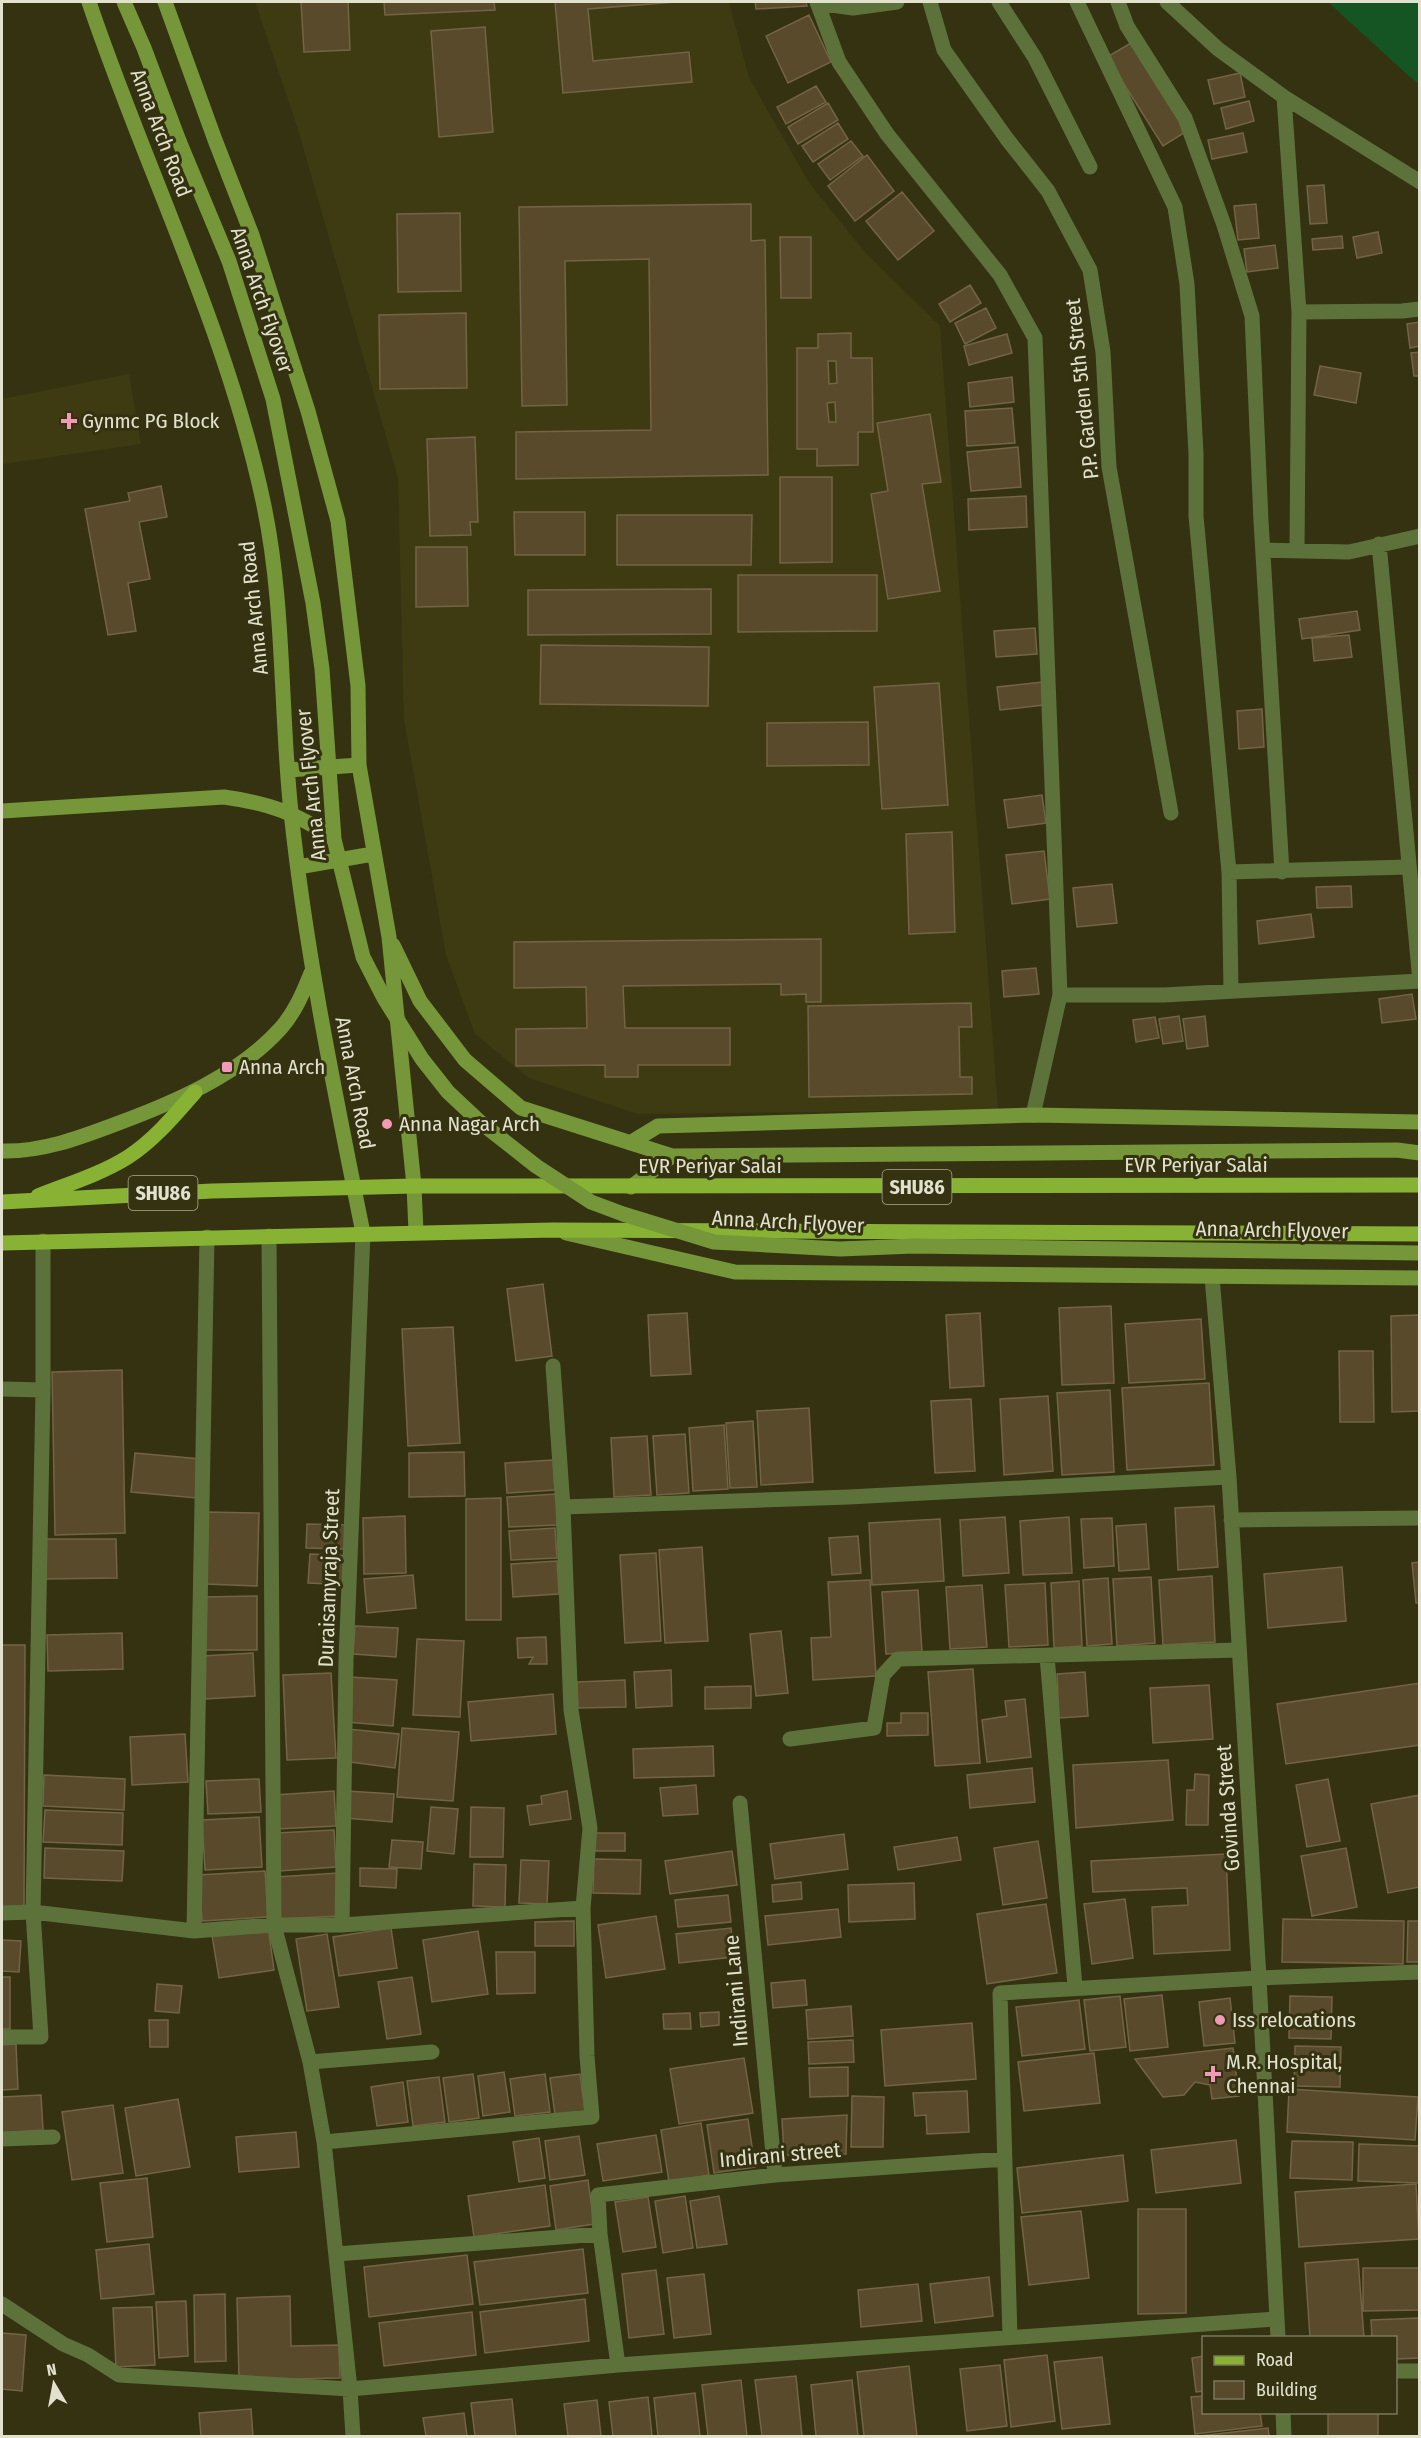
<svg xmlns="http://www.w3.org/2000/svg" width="1421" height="2438" font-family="'Fira Sans Condensed',sans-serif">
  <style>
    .built { fill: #3e3b12 }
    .water { fill: #155524 }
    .building { fill: #584a2b; stroke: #736445; stroke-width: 1.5; fill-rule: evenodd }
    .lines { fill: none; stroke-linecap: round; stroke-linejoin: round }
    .minor { stroke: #5d723a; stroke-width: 15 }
    .secondary { stroke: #759639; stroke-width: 15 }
    .primary { stroke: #88b233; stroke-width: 15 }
    .secondary-bridge { stroke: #759639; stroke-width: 15 }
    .poi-dot { fill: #f09ab5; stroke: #343211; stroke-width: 2 }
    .labels { text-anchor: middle; stroke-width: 6; stroke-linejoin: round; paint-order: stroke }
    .shield { fill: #343211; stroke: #aeac95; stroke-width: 1.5 }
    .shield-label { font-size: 20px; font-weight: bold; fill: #e2e1ce }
    .street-label { font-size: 21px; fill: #e2e1ce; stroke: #343211 }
    .poi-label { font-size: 21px; fill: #e2e1ce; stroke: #343211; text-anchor: start }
  </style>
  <rect width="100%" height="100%" fill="#343211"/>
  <path class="built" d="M255,2h474l20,76 61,106 53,66 77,76 58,784 -360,4 -109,-36 -54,-44 -29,-79 -42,-236 -6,-241 -101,-352z
    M129,374l12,70 -138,20 -1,-65z"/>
  <path class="water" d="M1328,2h91v82l-9,-7z"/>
  <path class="building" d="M301,2h47l2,48 -46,2z
    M384,2h110l1,8 -110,5z
    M555,2h121l-88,7 5,52 96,-9 3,30 -129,11z
    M755,2h51l1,4 -51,3z
    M809,15l22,47 -43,21 -22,-47z
    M485,27l8,105 -54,5 -8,-106z
    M1131,43l56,88 -24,15 -56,-89z
    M1240,73l5,24 -31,7 -6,-24z
    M816,86l10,16 -40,22 -9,-17z
    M1249,101l5,20 -28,8 -5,-21z
    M828,103l10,17 -40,24 -10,-17z
    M838,123l10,16 -35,23 -11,-16z
    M1243,133l4,19 -35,7 -4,-19z
    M851,141l12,15 -33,24 -12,-16z
    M867,155l27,36 -39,30 -27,-35z
    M1324,185l3,38 -17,1 -3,-38z
    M902,192l32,39 -36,29 -32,-39z
    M751,204v37l14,-1 3,235 -252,4v-47l135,-2 -2,-171 -84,2 2,144 -45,1 -3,-199z
    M1256,204l3,34 -21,2 -4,-34z
    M460,213l1,78 -63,1 -1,-78z
    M1378,232l4,21 -25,5 -4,-21z
    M1342,236l1,12 -30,2 -1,-11z
    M780,237h31v61h-30z
    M1275,245l3,23 -31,4 -3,-23z
    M970,285l11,18 -31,19 -11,-18z
    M986,308l10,20 -31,16 -10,-21z
    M466,313l1,75 -87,1 -1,-74z
    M1420,322v24l-10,2 -3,-24z
    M851,333v25h21l1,74h-15v33l-41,1v-17h-20v-101h21v-14zM828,361h8l1,22 -8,1zM835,402l1,20h-7l-2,-19z
    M1007,334l5,19 -43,12 -5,-19z
    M1420,352v24h-6l-3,-23z
    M1320,366l41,7 -5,30 -42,-8z
    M1012,377l2,25 -44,5 -2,-24z
    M1012,408l3,35 -48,3 -2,-35z
    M930,414l11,68 -19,2 18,107 -52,8 -17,-105 17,-3 -11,-68z
    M475,437l3,85h-8l1,13 -41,1 -3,-97z
    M1018,447l3,40 -50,4 -4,-39z
    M780,477h52v85l-52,1z
    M161,486l6,31 -28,5 11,57 -22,4 8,48 -28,4 -23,-126 45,-8 -2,-8z
    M1026,496l1,31 -58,3 -1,-31z
    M514,512h71v43h-70z
    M617,515h135l-1,50h-134z
    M416,547h51l1,59 -52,1z
    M738,575h139v56l-139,1z
    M711,589v45l-183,1v-45z
    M1357,611l3,19 -58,9 -3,-20z
    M1035,628l2,26 -41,3 -2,-26z
    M1349,635l3,22 -38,4 -2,-23z
    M541,645l168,2 -1,59 -168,-2z
    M1042,682l2,23 -44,5 -3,-23z
    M939,683l9,122 -66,4 -8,-122z
    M1262,709l2,38 -25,2 -2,-38z
    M868,722l1,43 -102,1v-43z
    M1042,795l4,28 -38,5 -4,-28z
    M952,832l3,100 -46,2 -3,-100z
    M1044,851l6,48 -38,5 -6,-49z
    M1112,884l5,39 -40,4 -4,-39z
    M1351,886l1,21 -35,1 -1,-21z
    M1311,914l3,23 -55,7 -2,-23z
    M821,939v63h-15v-8l-25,1v-11l-158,2 2,42h105v37h-92v12h-33v-12l-89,1v-37l71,-1 -1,-41 -72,1v-46z
    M1036,968l3,26 -35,3 -2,-26z
    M1412,994l4,25 -34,4 -3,-24z
    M971,1003l1,24h-13l1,50h12v17l-163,3 -1,-91z
    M1179,1016l4,25 -20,3 -4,-25z
    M1205,1016l3,30 -21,3 -4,-30z
    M1155,1017l4,21 -23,4 -3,-22z
    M543,1284l9,72 -36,5 -9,-72z
    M1111,1306l3,77 -52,2 -3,-77z
    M687,1313l4,61 -40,2 -3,-61z
    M980,1313l4,73 -34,2 -4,-73z
    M1420,1315v96l-28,1 -1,-96z
    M1201,1319l4,60 -76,4 -4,-59z
    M453,1327l7,116 -52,3 -6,-117z
    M1339,1351h34l1,71h-34z
    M122,1370l3,163 -70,2 -3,-163z
    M1209,1383l5,82 -87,5 -5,-82z
    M1110,1390l4,82 -52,3 -5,-82z
    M1048,1396l5,75 -49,4 -4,-76z
    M971,1399l4,72 -40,2 -4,-72z
    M809,1408l4,74 -52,3 -4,-74z
    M753,1421l4,66 -27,1 -4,-65z
    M724,1425l4,64 -35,2 -4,-63z
    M685,1434l4,59 -32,2 -4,-59z
    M647,1436l4,59 -37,2 -3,-59z
    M464,1452l1,44 -56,1v-44z
    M135,1453l66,6 -4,39 -66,-6z
    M553,1460l2,30 -48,3 -2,-30z
    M556,1494l2,31 -49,2 -2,-30z
    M501,1498v122h-35v-121z
    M1214,1506l4,61 -40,3 -3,-62z
    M207,1512l52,1 -2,73 -51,-2z
    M405,1516l1,57 -42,1 -1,-56z
    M1005,1517l4,56 -46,3 -3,-56z
    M1069,1517l3,56 -49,2 -3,-54z
    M1112,1518l2,48 -30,2 -3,-49z
    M940,1519l4,62 -72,4 -3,-62z
    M307,1524l39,1 -1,24 -39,-1z
    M1146,1524l3,45 -30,2 -3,-45z
    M555,1528l2,30 -46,2 -2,-29z
    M858,1536l3,37 -29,2 -3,-37z
    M44,1539h72l1,39 -72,1z
    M702,1547l6,94 -43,2 -6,-93z
    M656,1553l5,88 -36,2 -5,-88z
    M310,1554l43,2 -1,29 -44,-2z
    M557,1561l2,33 -46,3 -2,-33z
    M1420,1562v41h-4l-4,-40z
    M1342,1567l4,54 -78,7 -4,-54z
    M413,1575l3,33 -49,5 -3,-34z
    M1212,1576l3,66 -52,3 -4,-65z
    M1151,1577l4,66 -38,3 -4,-67z
    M1108,1578l4,66 -25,2 -4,-66z
    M870,1580l6,96 -63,4 -2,-42 20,-1 -3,-55z
    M1079,1581l3,65 -28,2 -3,-65z
    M1045,1583l3,62 -39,2 -4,-62z
    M982,1585l5,62 -37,2 -4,-62z
    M918,1590l4,62 -36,2 -4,-62z
    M257,1596v54h-52l-1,-53z
    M355,1626l43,2 -2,29 -43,-3z
    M781,1631l7,62 -32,3 -6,-62z
    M122,1633l1,36 -75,2 -1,-36z
    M546,1637l1,27h-18l4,-7 -15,1 -1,-20z
    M417,1639l47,2 -4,76 -47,-2z
    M2,1640v5h23l-1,262h-22z
    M253,1653l2,43 -50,3 -3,-43z
    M973,1669l7,94 -45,3 -7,-94z
    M671,1670l1,36 -36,2 -2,-36z
    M1085,1672l3,44 -29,2 -2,-44z
    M331,1673l5,85 -49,2 -4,-85z
    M350,1677l47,3 -4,46 -47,-4z
    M625,1680l1,27 -48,1 -1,-26z
    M1420,1683v62l-134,19 -9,-60z
    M1209,1685l4,54 -60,4 -3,-55z
    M751,1686v22l-46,1v-22z
    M553,1694l3,40 -85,7 -3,-39z
    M1025,1699l6,58 -44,5 -5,-42 25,-4 -2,-15z
    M901,1713h27v22l-41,1v-13h14z
    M402,1728l57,4 -6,69 -56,-4z
    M347,1729l52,5 -4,34 -52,-7z
    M185,1734l3,48 -56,3 -2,-48z
    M713,1746l1,30 -80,2 -1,-29z
    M1168,1760l5,60 -97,8 -3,-63z
    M1032,1768l3,34 -65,6 -3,-33z
    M1195,1774l14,1 -1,50h-22l1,-35h7z
    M44,1775l81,4 -1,31 -81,-4z
    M259,1779l2,33 -53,2 -2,-33z
    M1328,1779l12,62 -33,6 -11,-62z
    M696,1785l2,29 -35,2 -3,-28z
    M334,1791l2,35 -60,3 -2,-34z
    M347,1791l47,3 -2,28 -47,-4z
    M567,1791l4,28 -41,6 -3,-19 15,-2 -1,-8z
    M1420,1795v92l-32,6 -17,-89z
    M431,1807l27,2 -4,45 -27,-3z
    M471,1807l33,1 -1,49h-33z
    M45,1810l78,3 -1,32 -79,-3z
    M259,1817l3,50 -57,3 -3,-50z
    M334,1830l2,37 -57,4 -2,-38z
    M595,1833h30v18h-30z
    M844,1834l4,35 -73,10 -5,-35z
    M957,1837l4,23 -63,10 -4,-23z
    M392,1840l31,2 -2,27 -32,-2z
    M1038,1841l9,57 -44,7 -9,-57z
    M45,1848l79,3 -2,30 -78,-3z
    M1346,1848l11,59 -45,9 -11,-60z
    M732,1851l5,34 -67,9 -5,-33z
    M1226,1854l4,96 -76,4 -2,-47 36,-2 -1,-17 -94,4 -2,-31z
    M594,1859l47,1 -1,34 -47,-1z
    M521,1860l28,1 -2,43 -28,-1z
    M474,1864l32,1 -1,42 -32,-1z
    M360,1868l37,1 -1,19 -36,-2z
    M265,1871l3,46 -66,4 -3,-46z
    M338,1873l2,43 -62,3 -2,-42z
    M801,1882l1,17 -29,3 -1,-17z
    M914,1883l1,36 -66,3 -1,-37z
    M728,1895l3,27 -53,5 -3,-27z
    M1125,1899l8,59 -41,6 -8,-60z
    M1046,1904l11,69 -70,11 -10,-70z
    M838,1909l3,28 -73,8 -3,-29z
    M656,1916l9,53 -59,9 -8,-53z
    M1283,1919l121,2 -1,43 -121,-2z
    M574,1921v25h-39v-24z
    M1408,1921h12v41h-13z
    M268,1926l6,44 -55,8 -7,-43z
    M391,1928l6,40 -58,8 -6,-39z
    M731,1928l3,29 -55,6 -3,-29z
    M478,1931l10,63 -56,8 -9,-62z
    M327,1934l12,73 -32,4 -11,-72z
    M2,1940l19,1 -2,31 -17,-1z
    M496,1952h39v41l-38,1z
    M2,1977h8v52h-8z
    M412,1977l9,57 -34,5 -9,-57z
    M805,1980l2,25 -34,3 -2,-25z
    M157,1984l25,2 -3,27 -24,-2z
    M1162,1995l6,52 -38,4 -6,-52z
    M1120,1996l6,51 -36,4 -6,-51z
    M1290,1996l42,1 -1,42 -42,-1z
    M1230,1998l5,45 -31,3 -5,-44z
    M1079,2000l6,49 -63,7 -6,-49z
    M851,2006l2,30 -45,3 -2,-29z
    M719,2012v13l-18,2 -1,-14z
    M690,2013l1,16h-27l-1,-15z
    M149,2020h19v27h-18z
    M972,2023l4,56 -91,7 -4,-56z
    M853,2040l1,22 -45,2 -1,-22z
    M16,2044l2,45 -16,1v-45z
    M1295,2046l46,1 -1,40 -46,-1z
    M1233,2048l6,48 -27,3 -2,-14 -15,-3 -11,13 -21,2 -28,-38z
    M1094,2053l6,50 -76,8 -6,-49z
    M744,2058l9,55 -74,11 -9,-55z
    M848,2067v29l-38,1 -1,-29z
    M504,2072l6,40 -27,4 -5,-40z
    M473,2074l6,44 -30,4 -6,-44z
    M545,2074l5,38 -35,4 -5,-37z
    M580,2074l5,37 -30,4 -5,-37z
    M439,2077l6,45 -32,4 -6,-45z
    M403,2082l5,40 -31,4 -6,-39z
    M1289,2089l129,8 -3,43 -128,-8z
    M967,2091l2,41 -42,2 -1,-19 -11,1 -2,-23z
    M41,2095l2,35 -41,3v-36z
    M852,2096l32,1 -1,50h-32z
    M178,2099l12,68 -54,9 -11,-68z
    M113,2105l10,68 -51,7 -10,-68z
    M847,2115l-1,39 -62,1 -2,-36z
    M748,2119l7,48 -41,6 -7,-48z
    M701,2123l8,52 -40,7 -8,-52z
    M296,2132l3,35 -60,5 -3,-35z
    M656,2135l6,37 -59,9 -6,-37z
    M579,2136l6,39 -35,5 -5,-39z
    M539,2138l6,40 -26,4 -6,-40z
    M1236,2140l5,43 -85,10 -5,-43z
    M1292,2141l61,1 -1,38 -62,-2z
    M1359,2144l61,2v37l-62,-2z
    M1123,2155l5,46 -106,12 -5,-45z
    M147,2178l6,59 -46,5 -7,-59z
    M588,2180l6,44 -38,6 -6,-44z
    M1416,2184l3,55 -120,8 -4,-55z
    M545,2185l5,41 -76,11 -6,-41z
    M685,2196l8,52 -30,5 -8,-52z
    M719,2196l8,48 -30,4 -7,-47z
    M648,2197l8,50 -33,5 -8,-50z
    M1138,2209h48v104l-48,1z
    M1081,2211l8,67 -60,7 -8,-68z
    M149,2244l5,50 -53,5 -5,-49z
    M583,2249l5,44 -108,12 -6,-43z
    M467,2255l6,49 -104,13 -5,-50z
    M1358,2259l6,79h-54l-5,-75z
    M1363,2268h57v42l-57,1z
    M656,2270l8,64 -35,4 -7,-64z
    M704,2274l7,60 -37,4 -7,-60z
    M989,2277l4,39 -58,7 -5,-39z
    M918,2284l4,37 -61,6 -3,-37z
    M225,2294l1,67 -31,1 -1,-67z
    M290,2296l1,50 48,-1 1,33 -101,2 -2,-82z
    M585,2299l4,42 -104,12 -5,-41z
    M186,2301l2,55 -29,2 -3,-56z
    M152,2307l3,58 -39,2 -3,-59z
    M472,2312l4,43 -92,11 -5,-43z
    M1419,2318l1,40 -24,1v-21h-24l-1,-18z
    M2,2333l24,2 -4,56 -20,-2z
    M1047,2355l8,66 -44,6 -7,-67z
    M1204,2356v35l-8,1 -4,-34z
    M1102,2357l8,67 -48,5 -8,-67z
    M1000,2365l7,61 -40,5 -7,-62z
    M909,2366l8,70h-53l-7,-64z
    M796,2376l6,60h-40l-7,-56z
    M741,2380l6,56h-39l-6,-51z
    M852,2380l6,56h-42l-5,-51z
    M695,2393l5,43h-42l-4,-38z
    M1204,2396v16h56l2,14 -67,8 -4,-37z
    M648,2397l4,39h-39l-4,-34z
    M512,2399l4,37h-41l-4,-33z
    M597,2400l4,36h-33l-4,-32z
    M251,2409l2,27h-52l-2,-23z
    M1328,2412h50v24h-50z
    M464,2413l3,23h-41l-3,-18z
    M1268,2428l1,8h-70z"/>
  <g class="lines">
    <path class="minor" d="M817,2l22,60 48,72 113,141 35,63 25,657 -27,120
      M930,2l14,48 63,89 41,52 42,79 13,82 6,115 62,346
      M999,2l36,56 55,109
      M1077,2l98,205 12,77 9,170v62l33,356 2,118
      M1118,2l9,24 58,92 39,107 28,91 9,205 21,351
      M1167,2l51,47 66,48 15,215 -2,238
      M817,3l36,5 44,-6
      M1284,97l136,85
      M1299,312l103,-1 18,-2
      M1379,544l41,437
      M1264,550l85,2 71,-16
      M1229,872l179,-5
      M1060,995h104l256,-14
      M269,1236l5,689 36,137 14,80 26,247 3,47
      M1212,1277l17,200 30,501 19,360
      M553,1366l10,141
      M2,1389l41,1
      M1231,1520l189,-2
      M1047,1656l28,331
      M790,1739l84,-11 9,-53 15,-16 341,-9
      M740,1803l35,372
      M2,1913l31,-1 161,19 80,-6h68l241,-17
      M342,1925l4,-265 17,-427
      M194,1931l13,-694
      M2,2037h39l-8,-125 10,-522v-149
      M310,2062l122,-10
      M2,2139l51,-2
      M324,2142l268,-25 -5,-61 -4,-148 7,-80 -19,-118 -8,-203 286,-10 380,-20
      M336,2254l264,-20
      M2,2304l61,40 25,11 31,20 231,14 268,-24 658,-46
      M1010,2337l-10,-344 259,-15 161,-6
      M618,2365l-18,-131 -2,-39 177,-20 230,-16
      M1396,2371h24
      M1283,2412l1,24"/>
    <path class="secondary" d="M89,2c56,166 137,326 174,499 22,102 17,208 28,311 15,142 44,281 72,421
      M124,2l20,46 35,93
      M165,2l50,138 37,95 56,176 30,110 20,165 1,79 30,172 25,249 2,46
      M288,770l71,-5
      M298,867l75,-13
      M393,945l27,56 45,59 56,48 151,48 725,-6 23,3
      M630,1143l28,-17 375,-11 387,7
      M2,1151c40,1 77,-13 114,-27 57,-21 123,-49 165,-96 14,-16 22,-35 30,-55
      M631,1187l41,-31
      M566,1233l169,39 685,6"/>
    <path class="primary" d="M38,1196c30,-12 63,-22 90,-39 26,-17 47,-42 67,-65
      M2,1202l210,-11 202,-5 1006,-1
      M2,1243l551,-13 867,4"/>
    <path class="secondary-bridge" d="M179,141l50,120 44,138 40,204 9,66 12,170 29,118 21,41 38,61 26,33 32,30 56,44 55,36 32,12 91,28 126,7 74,-3 506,7
      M2,811l222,-14c44,6 73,16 110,42"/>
  </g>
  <g class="poi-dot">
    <path d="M66 412h6v6h6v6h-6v6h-6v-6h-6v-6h6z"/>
    <rect x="221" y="1061" width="12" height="12" rx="3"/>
    <circle cx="387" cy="1124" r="6"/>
    <circle cx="1220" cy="2020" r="6"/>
    <path d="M1210 2065h6v6h6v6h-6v6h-6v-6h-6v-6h6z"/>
  </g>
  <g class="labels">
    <g class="shield">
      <rect x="882.5" y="1170" width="69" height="34" rx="4.5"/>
      <rect x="128.5" y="1176" width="69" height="34" rx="4.5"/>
    </g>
    <g class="shield-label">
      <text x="917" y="1194">SHU86</text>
      <text x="163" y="1200">SHU86</text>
    </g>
    <g class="street-label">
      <text transform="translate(161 133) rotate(69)" y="7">Anna Arch Road</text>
      <text transform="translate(262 300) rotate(71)" y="7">Anna Arch Flyover</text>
      <text transform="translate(1082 389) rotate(-96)" y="7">P.P. Garden 5th Street</text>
      <text transform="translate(254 608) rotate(-96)" y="7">Anna Arch Road</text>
      <text transform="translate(311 785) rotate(-96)" y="7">Anna Arch Flyover</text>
      <text transform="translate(355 1083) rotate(79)" y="7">Anna Arch Road</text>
      <text x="1196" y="1172">EVR Periyar Salai</text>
      <text x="710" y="1173">EVR Periyar Salai</text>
      <text transform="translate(788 1222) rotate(3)" y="7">Anna Arch Flyover</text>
      <text transform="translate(1272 1230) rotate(1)" y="7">Anna Arch Flyover</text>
      <text transform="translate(329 1578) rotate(-88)" y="7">Duraisamyraja Street</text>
      <text transform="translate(1228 1808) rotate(-94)" y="7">Govinda Street</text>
      <text transform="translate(736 1991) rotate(-95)" y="7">Indirani Lane</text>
      <text transform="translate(780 2155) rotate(-5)" y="7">Indirani street</text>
    </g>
    <g class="poi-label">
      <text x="82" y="428">Gynmc PG Block</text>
      <text x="239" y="1074">Anna Arch</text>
      <text x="399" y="1131">Anna Nagar Arch</text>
      <text x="1232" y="2027">Iss relocations</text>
      <text x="1226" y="2069">M.R. Hospital,<tspan x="1226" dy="24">Chennai</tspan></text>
    </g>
  </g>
  <rect width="1421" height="2438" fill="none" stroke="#e2e1ce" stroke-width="6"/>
  <rect x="1202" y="2336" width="195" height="78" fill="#343211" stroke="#7a785d" stroke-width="1.5"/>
  <rect x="1214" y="2356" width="30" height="9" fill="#88b233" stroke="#7a785d" stroke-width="1.5"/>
  <text x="1256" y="2366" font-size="18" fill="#e2e1ce">Road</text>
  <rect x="1214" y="2381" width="30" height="18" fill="#584a2b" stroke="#7a785d" stroke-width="1.5"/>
  <text x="1256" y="2396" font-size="18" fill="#e2e1ce">Building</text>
  <g transform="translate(54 2384) rotate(350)" stroke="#343211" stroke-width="4.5" paint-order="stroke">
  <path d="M0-4.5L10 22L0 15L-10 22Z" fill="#e2e1ce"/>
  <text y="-9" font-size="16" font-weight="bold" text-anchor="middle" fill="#e2e1ce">N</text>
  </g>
</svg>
